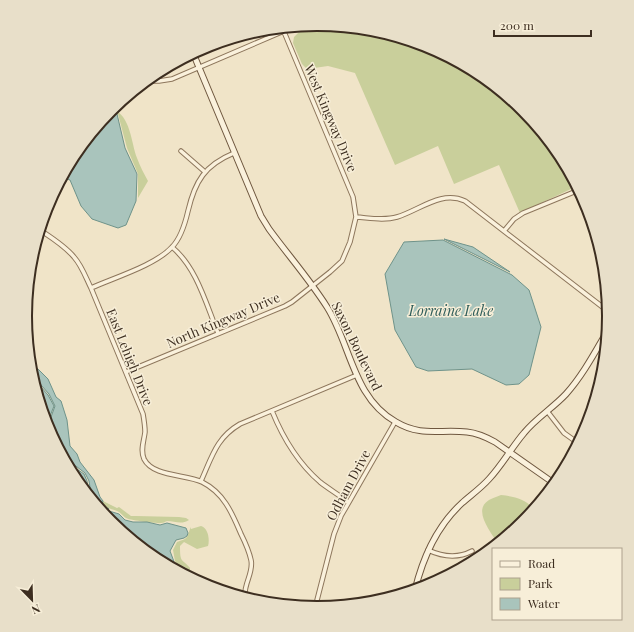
<svg xmlns="http://www.w3.org/2000/svg" width="634" height="632" font-family="'Playfair Display',serif">
  <style>
    .green { fill: #c9cf9b }
    .water { fill: #a9c4bc; stroke: #6f938a }
    .lines { fill: none; stroke-linecap: round; stroke-linejoin: round }
    .street-casing { stroke: #8d765c; stroke-width: 5.5 }
    .secondary-casing { stroke: #6f573f; stroke-width: 7 }
    .street { stroke: #faf1dc; stroke-width: 3.5 }
    .secondary { stroke: #faf1dc; stroke-width: 5 }
    .labels { text-anchor: middle; stroke-width: 3; stroke-linejoin: round; paint-order: stroke }
    .street-label { font-size: 13px; fill: #3d2e20; stroke: #f7eed8 }
    .water-label { font-size: 14px; font-style: italic; fill: #2f5d5a; stroke: #f7eed8 }
    .rim { fill: none; stroke: #3d2e20; stroke-width: 2 }
  </style>
  <rect width="100%" height="100%" fill="#f0e4c8"/>
  <path class="green" d="M321,24l53,6 55,16 50,27 45,37 28,34 19,45 -51,24 -21,-48 -45,19 -16,-38 -43,19 -40,-92 -27,-7 -21,3 -5,-5 -9,-21 1,-6 5,-5z
    M112,109c19,6 19,34 25,49 3,8 7,16 11,23l-10,17v-24l-11,-26 -9,-34z
    M501,495c16,2 21,3 34,14l-12,14 -25,21c-7,-12 -26,-34 -9,-44 3,-2 8,-3 12,-5z
    M103,501l14,7 2,-1 12,9h5l43,1 7,1 3,2c-8,5 -14,1 -22,1 -3,1 -3,2 -6,2 -3,1 -32,-3 -35,-5 -2,-1 -4,-4 -7,-6 -5,-3 -12,-3 -17,-7z
    M201,526c7,2 9,13 7,20l-11,3 -13,-7 -4,4c0,18 2,12 10,22v9l-4,-2 2,-3 -3,-5 -7,-1 -3,-5 -2,-11 4,-8c13,-4 9,-5 14,-15v2z"/>
  <path class="water" d="M111,109l6,5 8,34 12,26 -1,27 -10,24 -8,3 -26,-9 -11,-13 -11,-26 -8,-3 12,-23z
    M444,239l29,8 37,25z
    M443,240l69,35 17,15 12,37 -12,48 -10,9 -13,1 -34,-16 -44,2 -12,-4 -21,-37 -10,-56 19,-32z
    M30,365l7,3 11,11 8,18 5,4 6,19 3,26 7,8 3,8 14,18 6,17 3,4 -1,4 7,4 -12,-3 -5,-6 -3,-19 -4,-8 -21,-16 -18,-33 5,-7 4,-11 -6,-12 -8,-9 -6,-11 -5,-2z
    M31,373l3,2 6,11 8,9 6,11 -4,10 -5,6z
    M64,460l20,14 3,7 3,16 -16,-19z
    M99,508l20,6 6,6 8,2h14l13,3 7,-2 19,5 2,5 -1,3 -3,2 -8,2 -6,11 6,16 9,1 1,4 -1,2 -30,-15 -45,-37z"/>
  <g class="lines">
    <defs>
      <path id="street" d="M145,81h14l13,-2 112,-48
        M181,151l24,21
        M356,217c14,1 28,4 41,0 23,-7 44,-27 68,-16l144,111
        M40,230c12,8 25,16 34,27 8,9 12,21 17,31l52,126c1,6 2,12 2,18 -1,9 -5,18 -1,27 9,18 42,15 58,23 22,11 30,31 39,52 4,8 8,17 10,26 3,13 -8,24 -6,38
        M504,231l10,-12 9,-6 56,-23
        M172,247c25,21 34,57 46,86
        M91,288c22,-10 65,-23 81,-41 9,-9 13,-23 16,-36 7,-30 17,-46 46,-58
        M126,372l159,-66 7,-4 38,-30 12,-11 8,-19 6,-25 -3,-20 -71,-170
        M272,411c11,27 26,52 48,71 9,7 19,13 28,20
        M547,411l17,22 14,10
        M201,481c11,-24 15,-43 39,-57l117,-49
        M428,550c15,7 29,9 44,1
        M315,608l19,-74 7,-18 54,-94"/>
      <path id="secondary" d="M193,53l68,163 8,13c19,26 41,51 58,78 24,38 26,91 69,115 25,15 44,7 71,10 10,1 19,5 28,10l60,42
        M415,590c8,-33 22,-64 47,-87 9,-8 19,-15 27,-24 13,-14 23,-32 35,-46 12,-15 29,-25 42,-39 17,-19 29,-42 42,-64"/>
    </defs>
    <use href="#street" class="street-casing"/>
    <use href="#secondary" class="secondary-casing"/>
    <use href="#street" class="street"/>
    <use href="#secondary" class="secondary"/>
  </g>
  <g class="labels">
    <g class="street-label">
      <text transform="translate(331 118) rotate(67)" y="5">West Kingway Drive</text>
      <text transform="translate(223 320) rotate(-23)" y="5">North Kingway Drive</text>
      <text transform="translate(357 346) rotate(64)" y="5">Saxon Boulevard</text>
      <text transform="translate(130 357) rotate(68)" y="5">East Lehigh Drive</text>
      <text transform="translate(348 485) rotate(-62)" y="5">Odham Drive</text>
    </g>
    <g class="water-label">
      <text x="451" y="316">Lorraine Lake</text>
    </g>
  </g>
  <path d="M0 0H634V632H0ZM32 316a285 285 0 1 1 570 0a285 285 0 1 1-570 0Z" fill="#e8dfc9" fill-rule="evenodd"/>
  <path class="rim" d="M32 316a285 285 0 1 1 570 0a285 285 0 1 1-570 0Z"/>
  <rect x="492" y="548" width="130" height="72" fill="#f7eed8" stroke="#ada18e"/>
  <rect x="500" y="561" width="20" height="6" fill="#faf1dc" stroke="#ada18e"/>
  <text x="528" y="568" font-size="12" fill="#3d2e20">Road</text>
  <rect x="500" y="578" width="20" height="12" fill="#c9cf9b" stroke="#ada18e"/>
  <text x="528" y="588" font-size="12" fill="#3d2e20">Park</text>
  <rect x="500" y="598" width="20" height="12" fill="#a9c4bc" stroke="#ada18e"/>
  <text x="528" y="608" font-size="12" fill="#3d2e20">Water</text>
  <g transform="translate(32 600) rotate(157)" stroke="#f7eed8" stroke-width="3" paint-order="stroke">
  <path d="M0-3L7 15L0 10L-7 15Z" fill="#3d2e20"/>
  <text y="-6" font-size="11" font-weight="bold" text-anchor="middle" fill="#3d2e20">N</text>
  </g>
  <path d="M494 30v6h97v-6" fill="none" stroke="#3d2e20" stroke-width="2"/>
  <text x="500" y="30" font-size="12" fill="#3d2e20" stroke="#f7eed8" stroke-width="3" paint-order="stroke">200 m</text>
</svg>
